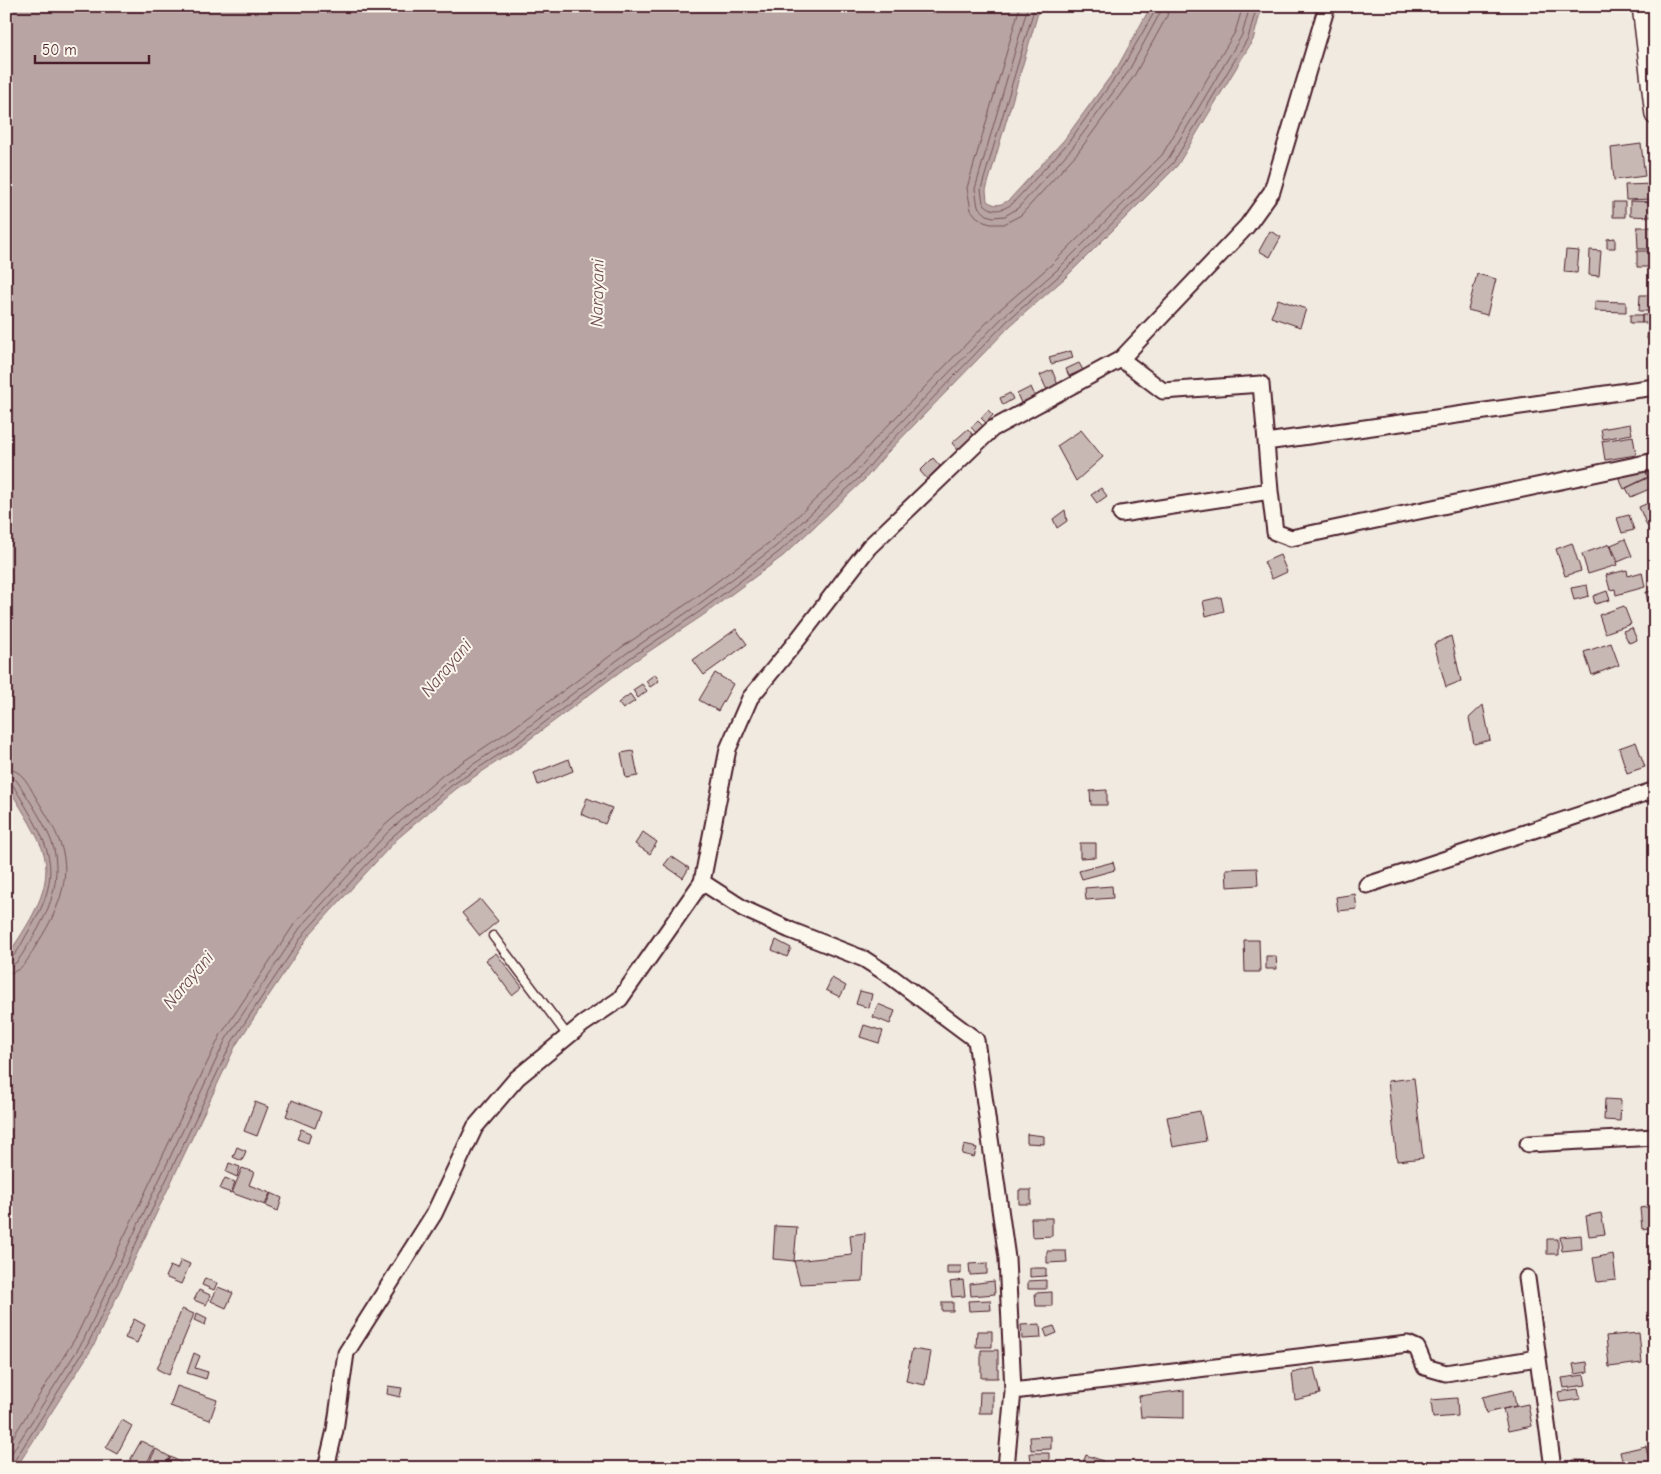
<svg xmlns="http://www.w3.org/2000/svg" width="1661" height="1474" font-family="'Comic Neue',sans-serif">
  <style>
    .water { fill: #b8a4a2; stroke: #8c6f72 }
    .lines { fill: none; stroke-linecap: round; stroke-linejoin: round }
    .shore { stroke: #76545b; stroke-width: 1 }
    .building { fill: #c8b8b3; stroke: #4a1f2b }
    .service-casing { stroke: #4a1f2b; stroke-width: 11 }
    .minor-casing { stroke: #4a1f2b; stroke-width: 19 }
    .tertiary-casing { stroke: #4a1f2b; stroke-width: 22 }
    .service { stroke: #fbf7ec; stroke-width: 8 }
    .minor { stroke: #fbf7ec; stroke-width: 15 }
    .tertiary { stroke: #fbf7ec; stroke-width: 19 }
    .labels { text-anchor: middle; stroke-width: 4; stroke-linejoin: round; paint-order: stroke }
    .water-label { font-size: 18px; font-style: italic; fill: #704e55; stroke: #fbf7ec }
  </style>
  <rect width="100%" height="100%" fill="#f0eae0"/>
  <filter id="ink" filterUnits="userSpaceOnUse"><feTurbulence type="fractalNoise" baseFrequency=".02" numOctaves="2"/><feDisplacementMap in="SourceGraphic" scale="10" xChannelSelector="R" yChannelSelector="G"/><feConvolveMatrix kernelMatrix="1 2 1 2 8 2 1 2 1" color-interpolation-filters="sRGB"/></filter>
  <g filter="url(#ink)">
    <path class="water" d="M6,6h1034l-54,184 1,11c9,6 14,4 22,-1l55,-60 54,-74 33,-60h111l-9,34 -76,126 -112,112 -54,47 -125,129 -22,26 -81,76 -81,60 -69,46 -111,83 -66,44 -59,50 -88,96 -73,110 -143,302 -77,121h-10v-510c20,-31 51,-71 36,-110 -9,-22 -23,-43 -36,-64z"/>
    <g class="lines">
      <path class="shore" d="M1020,6l-53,182 4,22 5,6 8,6 7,2h13l17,-9 58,-64 55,-75 33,-60 2,-10
        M1028,6l-53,183 3,18 9,8 6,2 12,-1 13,-8 55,-61 55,-75 32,-59 2,-7
        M1035,6l-54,183 2,14c10,10 18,8 29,1l56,-61 54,-75 33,-57v-5
        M6,769c16,0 22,15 29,27 9,15 19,30 25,47 14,36 -5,74 -25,104 -7,12 -13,26 -29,26
        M6,776l6,1 5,4c11,17 32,48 37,68 9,43 -13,78 -37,113l-5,3 -6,1
        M6,783l7,2c35,59 55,84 14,149 -5,8 -11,25 -21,26
        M6,1448l70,-111 144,-301 75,-113 89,-97 59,-51 69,-46 110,-82 69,-46 79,-59 80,-75 23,-26 124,-129 55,-48 110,-109 73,-123 8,-26
        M6,1462l77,-121 143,-302 74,-111 89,-97 59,-50 68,-45 111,-83 68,-46 80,-60 81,-75 22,-26 125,-129 54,-47 111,-111 74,-124 8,-29
        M12,1468l1,-5 75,-119 144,-302 73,-110 88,-96 59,-51 68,-44 110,-83 69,-46 80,-60 81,-75 23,-27 124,-129 54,-47 112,-111 75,-125 9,-32"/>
    </g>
    <path class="building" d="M1641,144l4,32 -31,4 -3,-32z
      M1654,184l1,15 -29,1 -1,-15z
      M1630,201l25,1v15l-25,-1z
      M1613,202h12v15h-12z
      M1637,227h17l1,22h-17z
      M1270,231l11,6 -11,20 -11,-6z
      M1615,238v10h-8v-9z
      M1566,250l13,1 -2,22 -13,-1z
      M1590,250l11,1 -2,25 -10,-1z
      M1637,251h16v16h-16z
      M1477,274l19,5 -9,36 -19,-5z
      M1640,295h15v16h-16z
      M1278,299l28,10 -6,18 -29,-10z
      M1595,301l31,1v10l-31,-1z
      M1630,315h12v8h-12z
      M1642,315h13v8h-13z
      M1648,327h7v13l-8,-1z
      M1071,351l2,7 -22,6 -2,-7z
      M1079,363l4,7 -14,6 -3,-7z
      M1052,370l6,15 -11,5 -7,-15z
      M1031,387l4,9 -14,7 -4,-9z
      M1010,393l3,6 -10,6 -3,-7z
      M988,410l5,5 -7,8 -5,-5z
      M978,421l5,5 -7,7 -5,-6z
      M1630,424l2,10 -29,5 -2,-10z
      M968,429l6,7 -16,14 -6,-7z
      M1081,430l22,27 -27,24 -19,-35z
      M1633,436l3,19 -31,5 -3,-19z
      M933,458l7,8 -13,13 -7,-8z
      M1644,467l4,10 -24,12 -5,-11z
      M1650,477l4,10 -23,10 -5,-9z
      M1101,488l6,8 -10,7 -6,-8z
      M1655,500v23l-8,3 -8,-19z
      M1065,510l2,11 -10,7 -4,-9z
      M1629,515l5,15 -12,3 -5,-15z
      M1625,539l7,17 -14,6 -7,-17z
      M1572,543l9,28 -16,5 -9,-27z
      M1610,544l7,21 -29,9 -6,-20z
      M1280,555l7,17 -15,7 -8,-17z
      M1627,570l1,6 14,-4 3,15 -29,8 -1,-6 -5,1 -4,-15z
      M1587,585l2,11 -15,4 -3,-12z
      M1607,591l3,9 -15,4 -2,-8z
      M1655,591v12l-7,1 -2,-12z
      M1221,597l3,14 -18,5 -3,-15z
      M1624,606l7,18 -26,9 -6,-18z
      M1632,628l5,12 -8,3 -6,-12z
      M736,629l11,15 -43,31 -11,-15z
      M1451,636l10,45 -15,6 -12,-43z
      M1611,643l8,22 -27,10 -8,-23z
      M715,673l18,11 -15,27 -19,-11z
      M655,674l4,7 -9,6 -4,-6z
      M642,684l5,7 -9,7 -5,-8z
      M630,694l5,7 -12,8 -5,-6z
      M1483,705l7,35 -16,4 -5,-26z
      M1636,742l9,25 -18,6 -8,-25z
      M633,751l5,25 -12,2 -5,-25z
      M569,759l4,12 -35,14 -4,-12z
      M1107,790v15h-16l-1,-14z
      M587,798l25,10 -7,16 -24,-10z
      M643,832l14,10 -7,12 -15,-10z
      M1080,843h16v14l-16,1z
      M671,856l18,12 -6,10 -19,-13z
      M1113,862l2,8 -33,9 -3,-8z
      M1257,868l1,17 -31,2 -1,-18z
      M1112,886l1,12 -27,2 -1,-12z
      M1355,894l2,15 -19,2 -2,-14z
      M480,899l18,22 -18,15 -18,-23z
      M776,940l15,8 -4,9 -15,-7z
      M1244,940h15l1,32h-15z
      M496,953l26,34 -10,8 -26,-35z
      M1266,956h10l1,13h-11z
      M832,978l14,8 -6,11 -14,-7z
      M860,991l12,3 -3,14 -13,-4z
      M878,1004l17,7 -5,13 -17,-7z
      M864,1025l19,6 -4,12 -19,-6z
      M1414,1078l9,80 -26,3 -9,-80z
      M1605,1099l16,1 -1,21 -16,-1z
      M292,1100l29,12 -6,16 -29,-12z
      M255,1102l13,5 -11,29 -13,-5z
      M1200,1111l6,30 -33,6 -6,-30z
      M301,1129l10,4 -3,10 -11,-4z
      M1027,1134l17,2v8l-17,-1z
      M964,1145l13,3 -3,9 -12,-3z
      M237,1147l9,4 -4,10 -9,-4z
      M229,1163l11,4 -3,10 -11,-5z
      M242,1168l12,4 -5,13 21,8 -5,12 -33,-12z
      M225,1178l10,4 -4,11 -11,-4z
      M1019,1190h12v14h-12z
      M271,1193l11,5 -4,13 -12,-5z
      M1655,1206v21l-13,2 -2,-21z
      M1601,1213l4,21 -16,2 -3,-20z
      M1031,1218h21v18l-20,1z
      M775,1226l22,1 -3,34 -21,-2z
      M865,1233l-2,48 -63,3 -6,-23 58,-6 -2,-20z
      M1581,1235l1,14 -20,2 -2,-14z
      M1547,1239h11v15h-11z
      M1047,1251h19l1,11 -20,1z
      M1613,1254l3,26 -19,2 -4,-24z
      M181,1260l9,4 -9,20 -16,-7 5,-11 7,3z
      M987,1263v11l-17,1 -1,-11z
      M947,1266h14v8h-14z
      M1030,1268h16v8l-16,1z
      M205,1278l12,5 -3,7 -12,-5z
      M963,1280l2,16 -13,1 -2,-15z
      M1046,1280v9h-18v-8z
      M994,1281l1,13 -24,2 -1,-12z
      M218,1287l15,6 -7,15 -15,-7z
      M199,1290l11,5 -4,10 -12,-5z
      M1052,1292v14h-16l-1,-13z
      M990,1300l1,10 -22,1 -1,-10z
      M942,1302h11v9h-11z
      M182,1309l12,5 -25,61 -12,-6z
      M197,1313l10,5 -2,7 -11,-5z
      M134,1319l11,6 -8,18 -12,-5z
      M1040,1324l1,14 -19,1 -1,-14z
      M1054,1326l3,7 -10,4 -3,-8z
      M977,1331h15v16h-16z
      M1639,1333l3,30 -33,4 -3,-31z
      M912,1349l19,3 -6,33 -19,-4z
      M981,1350h17v28h-17z
      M194,1353l6,3 -5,12 13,4 -2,7 -19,-6z
      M1587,1362l1,10 -13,2 -2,-10z
      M1314,1368l6,26 -25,6 -3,-27z
      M1584,1375l2,10 -22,3 -2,-10z
      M177,1386l40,14 -7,20 -40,-14z
      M388,1386l14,2 -2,9 -13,-3z
      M1578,1389l2,10 -20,3 -2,-10z
      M1184,1390v28l-43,-1 -2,-21z
      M1513,1390l3,16 -30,7 -4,-16z
      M980,1392h13v21h-14z
      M1457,1398l1,18 -25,2 -2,-18z
      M1528,1404l4,22 -24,5 -5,-22z
      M122,1420l10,6 -15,28 -11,-6z
      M1051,1436v13l-20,1 -1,-13z
      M141,1441l14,7 -11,20h-5l-10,-6z
      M1646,1446l5,22h-27l-4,-16z
      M156,1449l14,8 -6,11h-18z
      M1030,1453h19v9h-18z
      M1086,1455l17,6 -3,7h-19z
      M171,1457l14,8 -2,3h-18z
      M1573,1460l38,1v7h-38z"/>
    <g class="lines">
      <defs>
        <path id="service" d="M493,936l75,100"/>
        <path id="minor" d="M1121,359l42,32 98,-7 5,58 389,-55
          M1270,491l5,41 16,6 364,-77
          M1121,514l149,-23 -4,-49
          M702,882l42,27 46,21 74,29 25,16 87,65 31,218 6,133 -7,77
          M1367,885l288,-95
          M1528,1144l127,-7
          M1527,1278l26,190
          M1013,1391l395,-47 9,4 8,19 21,6 91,-15
          M326,1468l9,-38 11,-77 88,-139 41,-87 42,-49 66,-54 37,-25 82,-117 26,-133 22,-51 49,-60 70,-91 123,-118 129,-70 126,-133 25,-35 55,-185"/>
        <path id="tertiary" d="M1642,6l13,109"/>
      </defs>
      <use href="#service" class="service-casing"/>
      <use href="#minor" class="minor-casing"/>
      <use href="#tertiary" class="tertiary-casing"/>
      <use href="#service" class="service"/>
      <use href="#minor" class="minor"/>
      <use href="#tertiary" class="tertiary"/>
    </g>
  </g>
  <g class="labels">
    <g class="water-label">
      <text transform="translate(597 293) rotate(-89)" y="6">Narayani</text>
      <text transform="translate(446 668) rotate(-50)" y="6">Narayani</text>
      <text transform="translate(188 980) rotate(-50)" y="6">Narayani</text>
    </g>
  </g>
  <rect width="1661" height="1474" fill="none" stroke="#fbf7ec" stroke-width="25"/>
  <rect x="12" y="12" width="1636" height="1449" fill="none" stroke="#4a1f2b" stroke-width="2" filter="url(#ink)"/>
  <path d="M35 55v8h114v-8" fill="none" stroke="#4a1f2b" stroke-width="2.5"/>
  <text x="42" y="55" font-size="15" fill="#4a1f2b" stroke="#fbf7ec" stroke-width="4" paint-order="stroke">50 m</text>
</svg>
